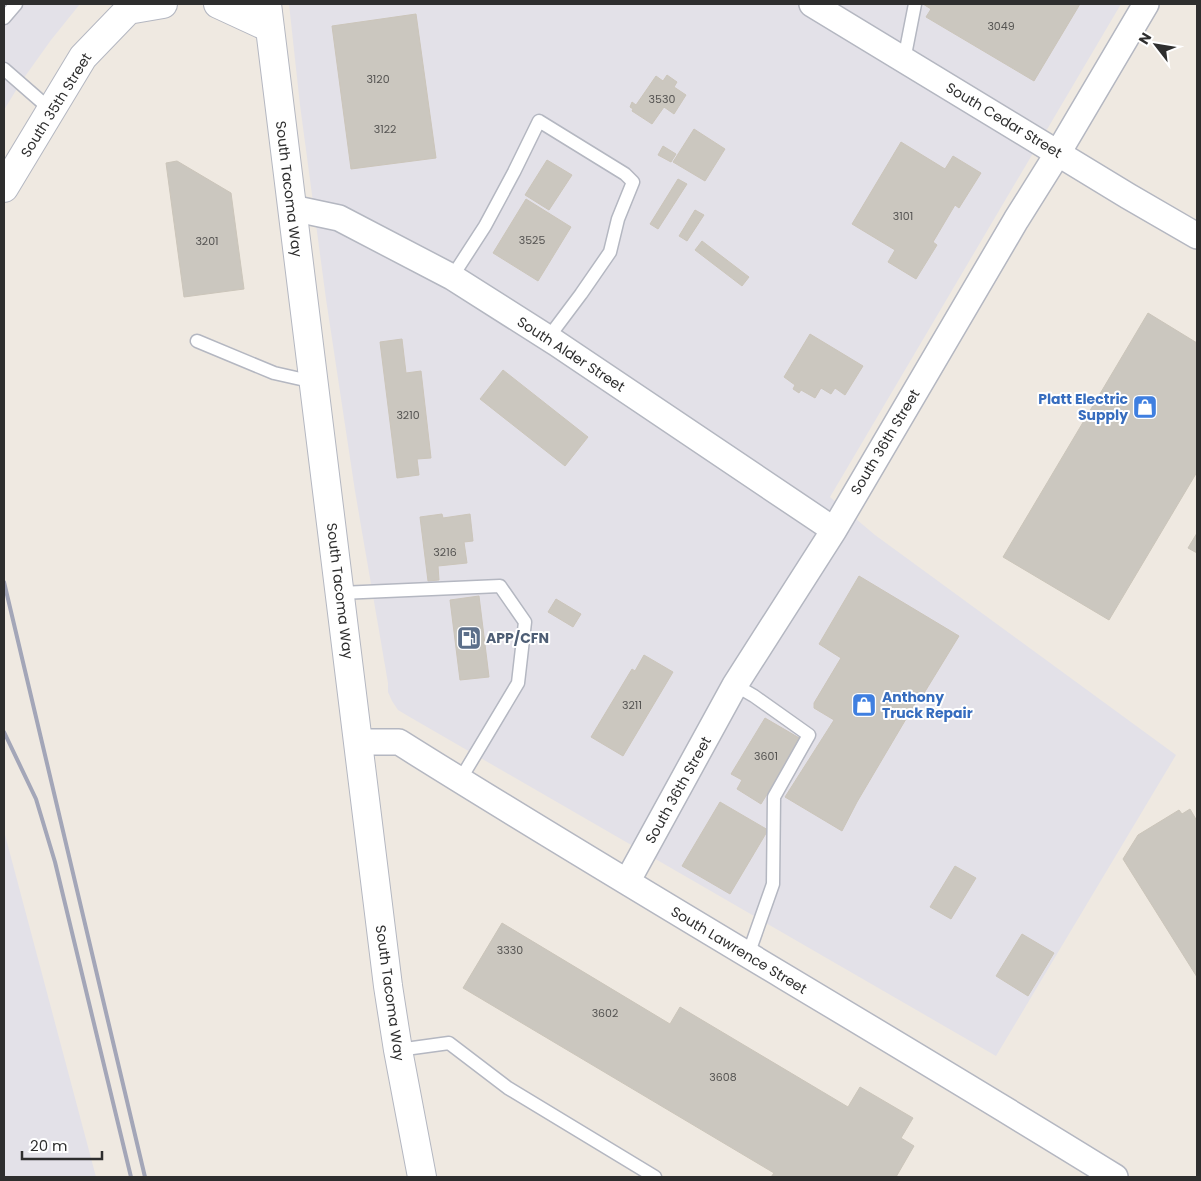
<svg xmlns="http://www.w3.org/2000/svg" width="1201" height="1181" font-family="Poppins,sans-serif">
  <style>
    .industrial { fill: #e3e1e8 }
    .building { fill: #cbc7bf; stroke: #cbc5ba }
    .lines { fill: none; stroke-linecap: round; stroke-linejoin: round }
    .lane-casing { stroke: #b4b7c1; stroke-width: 15 }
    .street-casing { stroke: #b4b7c1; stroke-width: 28 }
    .secondary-casing { stroke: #b4b7c1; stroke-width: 30 }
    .lane { stroke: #fff; stroke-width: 12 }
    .street { stroke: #fff; stroke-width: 25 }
    .secondary { stroke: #fff; stroke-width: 28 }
    .rail { stroke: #a3a6b8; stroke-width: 4 }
    .labels { text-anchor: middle; stroke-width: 4; stroke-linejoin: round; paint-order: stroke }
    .number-label { font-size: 11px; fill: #555452 }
    .street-label { font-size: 14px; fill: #2e2e2e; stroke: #fff }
    .shop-label { font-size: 14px; font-weight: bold; fill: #366cbe; stroke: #fff; text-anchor: end }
    .service-label { font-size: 14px; font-weight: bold; fill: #4e5e75; stroke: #fff; text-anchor: start }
  </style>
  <rect width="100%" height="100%" fill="#efe9e1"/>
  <path class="industrial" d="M4,4h76l-29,36 -30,42 -17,28z
    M289,4h832l-291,493 45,38 301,220 -180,301 -588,-340 -10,-6 -6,-9 -4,-9v-9l-33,-192 -29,-192 -26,-194z
    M4,831l92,346h-92z"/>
  <path class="building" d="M923,4h157l-46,77 -108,-64 5,-8z
    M416,14l20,144 -85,11 -19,-143z
    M667,75l10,7 -3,5 12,8 -12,19 -10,-7 -12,17 -20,-13 1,-2 -3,-2 2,-5 4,3 20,-29 7,5z
    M694,129l31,20 -20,32 -32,-19z
    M901,142l44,27 8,-13 28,17 -22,35 -4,-3 -22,37 4,3 -21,34 -28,-17 7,-12 -43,-26z
    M663,146l13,8 -5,8 -13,-7z
    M547,160l25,15 -23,35 -24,-15z
    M177,161l54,32 13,96 -60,8 -18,-134z
    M678,179l9,5 -29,45 -8,-5z
    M526,199l45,28 -33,54 -45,-28z
    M695,210l9,5 -17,26 -8,-5z
    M702,241l47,36 -7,9 -47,-36z
    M1148,313l49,30v129l-88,148 -106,-63z
    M810,334l53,32 -18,29 -10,-7 -4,6 -10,-6 -6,10 -14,-8 -2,3 -6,-4 2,-4 -11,-8z
    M402,339l4,34 15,-2 10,87 -14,1 2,16 -22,3 -17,-136z
    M503,370l85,67 -23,29 -85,-67z
    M442,514l1,4 27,-4 3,27 -9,1 3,21 -29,3 1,14 -11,1 -8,-64z
    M1197,533v20l-9,-5z
    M859,576l100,60 -41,67 -2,-1 -59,100 -15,29 -57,-34 49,-77 -20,-12v-5l27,-45 -22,-14z
    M479,596l10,81 -29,3 -10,-80z
    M556,599l25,15 -8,13 -25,-15z
    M644,655l29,17 -50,84 -32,-19 41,-68 3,2z
    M765,718l36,21 -40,65 -24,-15 5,-9 -11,-6z
    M720,802l48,28 -38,64 -48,-28z
    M1190,809l7,12v156l-74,-118 15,-24 41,-25 3,4z
    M955,866l21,12 -25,41 -21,-12z
    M502,923l168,101 10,-17 168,100 12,-20 53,31 -12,20 13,8 -18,31h-125l3,-4 -311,-185z
    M1022,934l32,19 -26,43 -32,-20z"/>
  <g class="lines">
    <defs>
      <path id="lane" d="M4,18l12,-14
        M904,60l11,-56
        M4,69l47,41
        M452,277l33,-51 29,-54 25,-51 86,53 8,8 -15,37 -8,33 -29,42 -33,44
        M197,341l77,32 40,9
        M340,593l160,-7 25,36 -7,61 -58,97
        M735,685l19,11 55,39 -35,62 -1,87 -25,71
        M398,1050l51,-7 59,45 147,89"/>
      <path id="street" d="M812,4l316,192 69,40
        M292,208l47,10 113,59 104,66 278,187
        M359,742h40c237,149 479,288 716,435
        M627,882l108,-197 99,-155 182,-310 42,-67 88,-149"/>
      <path id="secondary" d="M218,4l52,24
        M267,4l121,982 10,64 24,127
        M128,10l35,-6
        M4,188l79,-131 51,-53"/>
    </defs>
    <use href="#lane" class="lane-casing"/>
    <use href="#street" class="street-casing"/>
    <use href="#secondary" class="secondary-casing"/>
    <use href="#lane" class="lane"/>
    <use href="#street" class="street"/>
    <use href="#secondary" class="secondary"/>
    <path class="rail" d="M4,582l141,595
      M4,732l32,67 19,63 76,315"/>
  </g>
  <defs>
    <symbol id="shop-square" viewBox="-11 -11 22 22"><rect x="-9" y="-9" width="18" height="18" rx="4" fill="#3f7fe0" stroke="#fff"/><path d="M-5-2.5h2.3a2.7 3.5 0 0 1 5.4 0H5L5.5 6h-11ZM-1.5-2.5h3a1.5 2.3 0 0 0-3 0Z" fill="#fff"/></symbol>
    <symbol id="fuel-square" viewBox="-11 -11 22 22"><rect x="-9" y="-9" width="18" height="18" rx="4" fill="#5c6f8a" stroke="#fff"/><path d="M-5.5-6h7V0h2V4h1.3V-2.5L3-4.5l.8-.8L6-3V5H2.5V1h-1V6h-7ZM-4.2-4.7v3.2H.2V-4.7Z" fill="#fff"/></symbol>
  </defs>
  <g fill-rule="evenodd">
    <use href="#shop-square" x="1131" y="393" width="28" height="28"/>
    <use href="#fuel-square" x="455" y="624" width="28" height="28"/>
    <use href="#shop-square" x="850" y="691" width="28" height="28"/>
  </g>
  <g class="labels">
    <g class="number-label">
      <text x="1001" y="30">3049</text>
      <text x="378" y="83">3120</text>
      <text x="662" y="103">3530</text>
      <text x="385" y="133">3122</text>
      <text x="903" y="220">3101</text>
      <text x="532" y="244">3525</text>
      <text x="207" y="245">3201</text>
      <text x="408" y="419">3210</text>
      <text x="445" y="556">3216</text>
      <text x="632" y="709">3211</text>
      <text x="766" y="760">3601</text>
      <text x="510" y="954">3330</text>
      <text x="605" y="1017">3602</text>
      <text x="723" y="1081">3608</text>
    </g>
    <g class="street-label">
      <text transform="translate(56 105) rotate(-58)" y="5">South 35th Street</text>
      <text transform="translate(1004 120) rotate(31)" y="5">South Cedar Street</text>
      <text transform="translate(289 189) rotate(83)" y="5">South Tacoma Way</text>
      <text transform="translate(571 354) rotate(33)" y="5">South Alder Street</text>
      <text transform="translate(885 442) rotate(-59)" y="5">South 36th Street</text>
      <text transform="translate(340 591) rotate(83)" y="5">South Tacoma Way</text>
      <text transform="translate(678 790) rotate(-61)" y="5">South 36th Street</text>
      <text transform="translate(739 950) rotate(31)" y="5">South Lawrence Street</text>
      <text transform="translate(390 993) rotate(82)" y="5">South Tacoma Way</text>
    </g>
    <g class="shop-label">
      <text x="1128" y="404">Platt Electric<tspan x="1128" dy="16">Supply</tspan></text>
      <text x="882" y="702" text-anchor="start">Anthony<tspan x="882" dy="16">Truck Repair</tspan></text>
    </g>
    <g class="service-label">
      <text x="486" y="643">APP/CFN</text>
    </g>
  </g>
  <rect width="1201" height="1181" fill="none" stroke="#2e2e2e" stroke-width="10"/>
  <g transform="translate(1156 45) rotate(301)" stroke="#ffffff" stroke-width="4" paint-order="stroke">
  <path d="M0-4L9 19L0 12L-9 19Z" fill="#2e2e2e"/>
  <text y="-8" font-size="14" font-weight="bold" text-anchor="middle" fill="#2e2e2e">N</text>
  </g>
  <path d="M22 1151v8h80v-8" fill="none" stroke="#2e2e2e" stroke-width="2.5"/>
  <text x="30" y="1151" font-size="15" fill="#2e2e2e" stroke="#ffffff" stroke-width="4" paint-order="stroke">20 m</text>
</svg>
